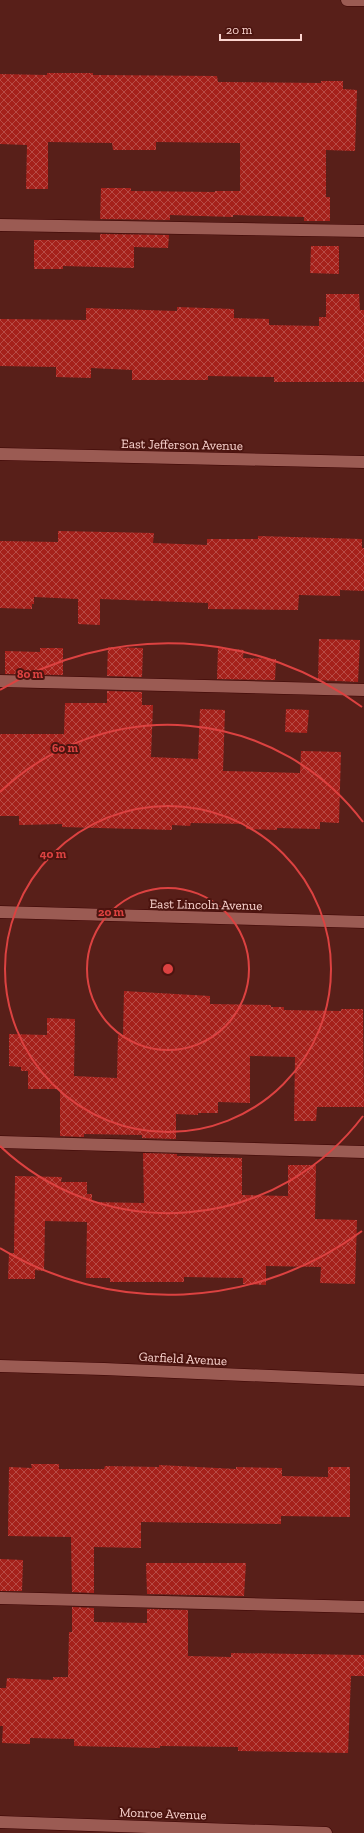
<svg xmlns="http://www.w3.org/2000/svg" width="364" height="1833" font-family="'Zilla Slab',serif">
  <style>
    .building { fill: url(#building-cross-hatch) }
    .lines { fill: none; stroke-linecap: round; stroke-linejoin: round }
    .minor-casing { stroke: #3b0302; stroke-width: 13 }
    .minor { stroke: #9b5b53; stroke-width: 12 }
    .ring { fill: none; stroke: #dc4241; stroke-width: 2 }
    .labels { text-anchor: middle; stroke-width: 4; stroke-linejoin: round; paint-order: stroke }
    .street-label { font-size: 13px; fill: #fbd5d0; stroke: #4c140f }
    .centre { fill: #dc4241; stroke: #4c140f; stroke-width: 2 }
    .ring-label { font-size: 12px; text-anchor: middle; font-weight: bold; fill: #dc4241; stroke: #4c140f; stroke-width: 4; stroke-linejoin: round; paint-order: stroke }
  </style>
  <defs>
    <pattern id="building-cross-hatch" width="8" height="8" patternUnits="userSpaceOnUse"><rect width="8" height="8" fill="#a5211b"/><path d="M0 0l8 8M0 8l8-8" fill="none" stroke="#b74b46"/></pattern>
  </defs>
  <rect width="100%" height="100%" fill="#581f19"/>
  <path class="building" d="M47,73h46v2l124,1 1,6 103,1v-2h22v8l14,1 -2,61 -29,-1v47h4v24h-26v-4l-71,-2v2l-63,-2v5l-70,-1 1,-31h30v3l84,1v-1h25v-48l-84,-1v8h-43l-1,-7 -64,-1v47h-22l1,-44 -27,-1v-70l47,1z
    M100,234l69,1 -1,13 -34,-1v21l-71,-2v3h-29v-29h66z
    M311,246h28v28l-29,-1z
    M326,294h33l1,16h4v72h-90v-5l-66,-1v4h-76v-10l-41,-2v10l-35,-1v-10l-56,-1v-47l86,1v-12l91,3v-4l57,2v9l35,1v6l50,1v-9h7z
    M58,531l96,2 -1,10 54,2v-6h51v-3l104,3v9h2v43l-24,-1v6l-41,-1 -1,15 -90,-1v-6l-108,-4v26l-22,-1v-25l-44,-2v7h-2v5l-32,-1v-67l58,1z
    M319,639l41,1 -2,42 -40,-2z
    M108,647l35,1 -1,29 -35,-1z
    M40,648h23v27l-58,-1v-23l35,1z
    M218,648l26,2 -1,8 33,1 -1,21 -58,-1z
    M107,691l35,1v13h11l-2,52 47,2 2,-50 25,1 -2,61 77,2 1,-22 40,1 -2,71 -19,-1v7l-43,-1v2l-31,-1v-5l-55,-1 -1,3 -18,-1v5l-110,-3v-3l-43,1v-9h-19v-82h64l1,-31h42z
    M286,709l23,1 -2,23 -22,-1z
    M124,991l86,5v8l61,1v2h13v3l57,1v-2h22l1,98h-47l-1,14h-22l1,-64 -45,-1v47l-32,-1v11h-20v2l-22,-1v25l-34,-1v-3l-58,-1v3l-24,-1v-47h-32v-18h-7v-4l-12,-1v-32l38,1v-17l28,1 -1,57 43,2 1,-43 5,1z
    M143,1153l34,1v2l65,2v37l46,1v-31h28l-1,54 42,1 -2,64 -35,-1 1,-16 -55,-1v19l-23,-1v-6l-59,-1v5h-74v-4h-24l1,-56 -42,-1 -1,50 -9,-1v9h-27l1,-26h5l1,-77 47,1 -1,5h26v12h5v8l52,1z
    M31,1464h28v5h45l1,-3 54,1v-2l77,4v-2l46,1v8l46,1v-10h22v50l-69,-1v8l-140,-2v26l-47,-1v46l-22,-1 -1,-55 -63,-1 1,-69 23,1z
    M0,1559l23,1 -1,31h-22z
    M146,1563h100l-2,33 -97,-2z
    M72,1607l22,1v14l53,1v-14l41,1v46l43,1v-4l133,2v21h-13l-3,77 -110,-2v-4l-78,-1v2l-86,-2v-7l-44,-1v6l-28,-1 1,-17h-3v-38h6l1,-10 46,2v-3h15l1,-45h3z"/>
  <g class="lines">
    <defs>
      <path id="minor" d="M347,0h17
        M0,225l364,6
        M0,454l364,8
        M0,681l364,9
        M0,912l364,10
        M0,1142l364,10
        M0,1366l104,3 260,11
        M0,1598l364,9
        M0,1822l326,11"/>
    </defs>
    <use href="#minor" class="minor-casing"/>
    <use href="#minor" class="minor"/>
  </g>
  <g class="ring">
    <circle cx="168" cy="969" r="81"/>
    <circle cx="168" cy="969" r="163"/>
    <path d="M363 1116A244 244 0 0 1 0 1146M0 792A244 244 0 0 1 363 822"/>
    <path d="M362 1231A326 326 0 0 1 0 1248M0 690A326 326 0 0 1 362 707"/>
  </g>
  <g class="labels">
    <g class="street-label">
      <text transform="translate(182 444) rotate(1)" y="5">East Jefferson Avenue</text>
      <text transform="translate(206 904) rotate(1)" y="5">East Lincoln Avenue</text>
      <text transform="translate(183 1358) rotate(3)" y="5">Garfield Avenue</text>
      <text transform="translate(163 1813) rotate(2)" y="5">Monroe Avenue</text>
    </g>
  </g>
  <circle cx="168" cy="969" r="6" class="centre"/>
  <g class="ring-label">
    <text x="30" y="678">80 m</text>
    <text x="65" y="752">60 m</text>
    <text x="53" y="858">40 m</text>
    <text x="111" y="916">20 m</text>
  </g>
  <path d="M220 34v6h81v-6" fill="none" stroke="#fbd5d0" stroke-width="2"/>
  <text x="226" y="34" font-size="12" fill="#fbd5d0" stroke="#4c140f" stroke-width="3" paint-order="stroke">20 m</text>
</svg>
